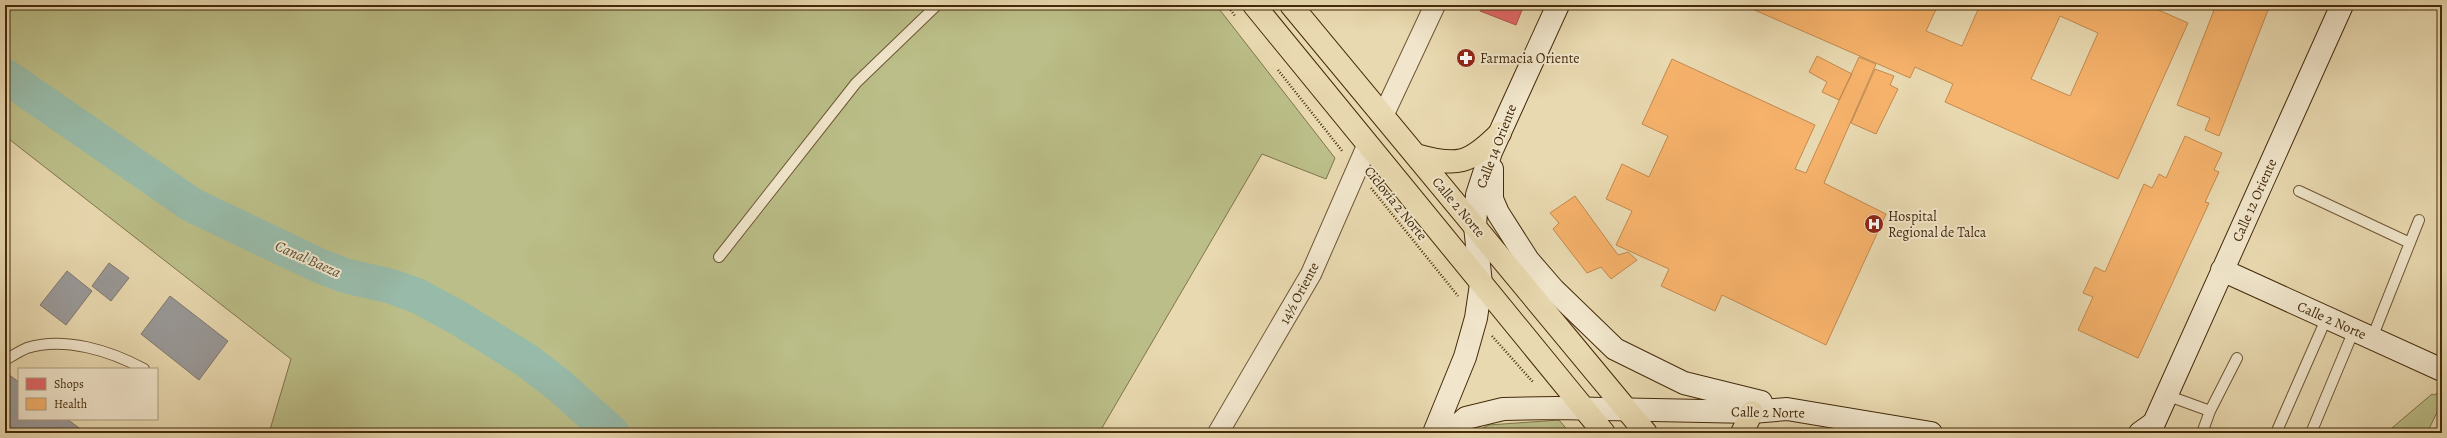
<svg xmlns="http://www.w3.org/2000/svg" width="2447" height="438" font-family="Alegreya,serif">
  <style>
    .green { fill: #bbbe88; stroke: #807449 }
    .shops { fill: #e06666; stroke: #b1544a }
    .health { fill: #f6b26b; stroke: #c1894e; fill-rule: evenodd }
    .industry { fill: #999; stroke: #80786e }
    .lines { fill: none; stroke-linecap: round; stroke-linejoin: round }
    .river { stroke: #98baa8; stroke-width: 35 }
    .lane-casing { stroke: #6d5634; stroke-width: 12 }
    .street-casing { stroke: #6d5634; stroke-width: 22 }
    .secondary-casing { stroke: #442a0a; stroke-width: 24 }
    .primary-casing { stroke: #442a0a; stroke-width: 24 }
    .path { stroke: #442a0a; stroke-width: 2.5; stroke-dasharray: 1 2; stroke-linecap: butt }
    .lane { stroke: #f1e6cc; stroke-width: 10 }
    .street { stroke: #f1e6cc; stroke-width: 20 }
    .secondary { stroke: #f1e6cc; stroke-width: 22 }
    .primary { stroke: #e9d9b0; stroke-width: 22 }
    .labels { text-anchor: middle; stroke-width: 4; stroke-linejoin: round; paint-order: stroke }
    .poi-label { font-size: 14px; fill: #442a0a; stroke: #f1e6cc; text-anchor: start }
    .street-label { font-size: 14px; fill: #442a0a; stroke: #f1e6cc }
    .water-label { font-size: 15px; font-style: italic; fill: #594e32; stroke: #f1e6cc }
  </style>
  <rect width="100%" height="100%" fill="#e9d9b0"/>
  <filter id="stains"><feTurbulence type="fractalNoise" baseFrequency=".005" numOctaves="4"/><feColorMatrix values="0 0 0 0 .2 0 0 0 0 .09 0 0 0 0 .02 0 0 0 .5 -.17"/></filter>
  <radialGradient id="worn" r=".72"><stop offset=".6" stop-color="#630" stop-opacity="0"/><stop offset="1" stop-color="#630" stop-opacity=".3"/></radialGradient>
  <path class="green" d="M5,5h1211l119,153 -9,21 -64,-25 -163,279h-830l22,-74 -286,-223z
    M2442,391v11l-15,31h-41l46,-39 2,1z
    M1559,420l11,13h-97l16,-8z"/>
  <path class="shops" d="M1482,5h42l-8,20 -36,-14z"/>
  <path class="health" d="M1743,5h195l-12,26 36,15 18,-41h167l41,18 -70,156 -173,-77 8,-18 -38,-17 -5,11zM2060,16l38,17 -28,63 -39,-17z
    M2216,5h54l-51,131 -14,-6 5,-12 -33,-13z
    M1817,56l35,18 -13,26 -17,-8 5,-10 -18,-10z
    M1859,57l17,7 -52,119 62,31 -60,131 -104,-50 -7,16 -54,-25 8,-17 -53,-24 16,-34 -26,-12 16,-35 27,13 19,-41 -26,-12 30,-65 143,66 -20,44 11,4z
    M1875,69l19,7 -4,9 8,4 -22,45 -25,-11z
    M2185,136l37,17 -8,17 5,2 -14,30 4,1 -71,155 -60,-28 15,-33 -10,-4 12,-26 10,5 39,-88 8,4 7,-14 7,4z
    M1575,196l43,59 10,-3 9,8 -26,19 -10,-12 -14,6 -34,-44 6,-6 -9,-10z"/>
  <path class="industry" d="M109,263l20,15 -18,23 -19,-15z
    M67,271l25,20 -26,34 -26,-20z
    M170,296l58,45 -29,39 -58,-46z
    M5,372l14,10v37h48l19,14h-81z"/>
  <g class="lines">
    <path class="river" d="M5,76l187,129 128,61 26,10 44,10 28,10 42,23 66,41 34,26 52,47"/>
    <defs>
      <path id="lane" d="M2299,191l111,52
        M719,257l137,-174 81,-78
        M2372,338l47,-118
        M5,360c7,-4 15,-9 22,-12 37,-12 84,3 117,21
        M2166,395l44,16 -8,22
        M2210,411l27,-53
        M2276,433l51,-116
        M2311,433l43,-103"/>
      <path id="street" d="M1383,116l52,-111
        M1218,433l93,-159 56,-128"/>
      <path id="secondary" d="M1492,169v30l6,14 30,47 26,30 61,59 69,34 77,19
        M2222,270l220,100
        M1434,433l31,-76 11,-39 5,-34 -6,-58 2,-31 14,-43 67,-147
        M1449,433l17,-15 37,-9 53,-1 196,4 35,-3 144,24
        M2140,433l14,-10 188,-418"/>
      <path id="primary" d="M1254,5l350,428
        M1291,5l355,428
        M1416,155c42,12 53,9 84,-22
        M1742,433l10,-21"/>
    </defs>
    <use href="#lane" class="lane-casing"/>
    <use href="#street" class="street-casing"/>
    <use href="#secondary" class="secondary-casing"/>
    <use href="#primary" class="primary-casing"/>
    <path class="path" d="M1227,5l8,11
      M1278,70l65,82
      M1371,188l87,108
      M1492,336l41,46"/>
    <use href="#lane" class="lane"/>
    <use href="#street" class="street"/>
    <use href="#secondary" class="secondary"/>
    <use href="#primary" class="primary"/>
  </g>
  <defs>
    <symbol id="pharmacy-disc" viewBox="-11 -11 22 22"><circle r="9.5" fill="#8f2418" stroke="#f1e6cc"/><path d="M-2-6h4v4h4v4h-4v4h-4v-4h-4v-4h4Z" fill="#fff"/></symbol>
    <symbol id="hospital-disc" viewBox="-11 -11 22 22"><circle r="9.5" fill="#8f2418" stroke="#f1e6cc"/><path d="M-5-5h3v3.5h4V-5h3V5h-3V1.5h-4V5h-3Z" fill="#fff"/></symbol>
  </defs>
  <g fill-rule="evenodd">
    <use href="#pharmacy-disc" x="1455" y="47" width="22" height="22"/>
    <use href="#hospital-disc" x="1863" y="213" width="22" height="22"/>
  </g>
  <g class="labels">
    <g class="poi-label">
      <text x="1480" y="63">Farmacia Oriente</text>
      <text x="1888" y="221">Hospital<tspan x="1888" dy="16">Regional de Talca</tspan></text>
    </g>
    <g class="street-label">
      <text transform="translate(1496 146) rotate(-69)" y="5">Calle 14 Oriente</text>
      <text transform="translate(2254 200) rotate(-66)" y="5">Calle 12 Oriente</text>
      <text transform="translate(1396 203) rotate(51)" y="5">Ciclovía 2 Norte</text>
      <text transform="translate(1459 207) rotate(50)" y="5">Calle 2 Norte</text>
      <text transform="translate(1299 293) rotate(-62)" y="5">14½ Oriente</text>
      <text transform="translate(2332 320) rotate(24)" y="5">Calle 2 Norte</text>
      <text transform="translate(1768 412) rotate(1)" y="5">Calle 2 Norte</text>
    </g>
    <g class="water-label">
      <text transform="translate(308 259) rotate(24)" y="5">Canal Baeza</text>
    </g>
  </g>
  <rect width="2447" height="438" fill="none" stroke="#e9d9b0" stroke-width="20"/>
  <rect x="6" y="6" width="2435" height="426" fill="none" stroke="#442a0a" stroke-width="2"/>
  <rect x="10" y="10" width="2427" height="418" fill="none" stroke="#442a0a"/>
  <rect x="18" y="368" width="140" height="52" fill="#f1e6cc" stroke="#ac9b7e"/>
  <rect x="26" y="378" width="20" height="12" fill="#e06666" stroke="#ac9b7e"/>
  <text x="54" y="388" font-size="12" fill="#442a0a">Shops</text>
  <rect x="26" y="398" width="20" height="12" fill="#f6b26b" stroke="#ac9b7e"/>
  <text x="54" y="408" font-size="12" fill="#442a0a">Health</text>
  <rect width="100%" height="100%" filter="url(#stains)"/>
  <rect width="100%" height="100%" fill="url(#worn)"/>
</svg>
